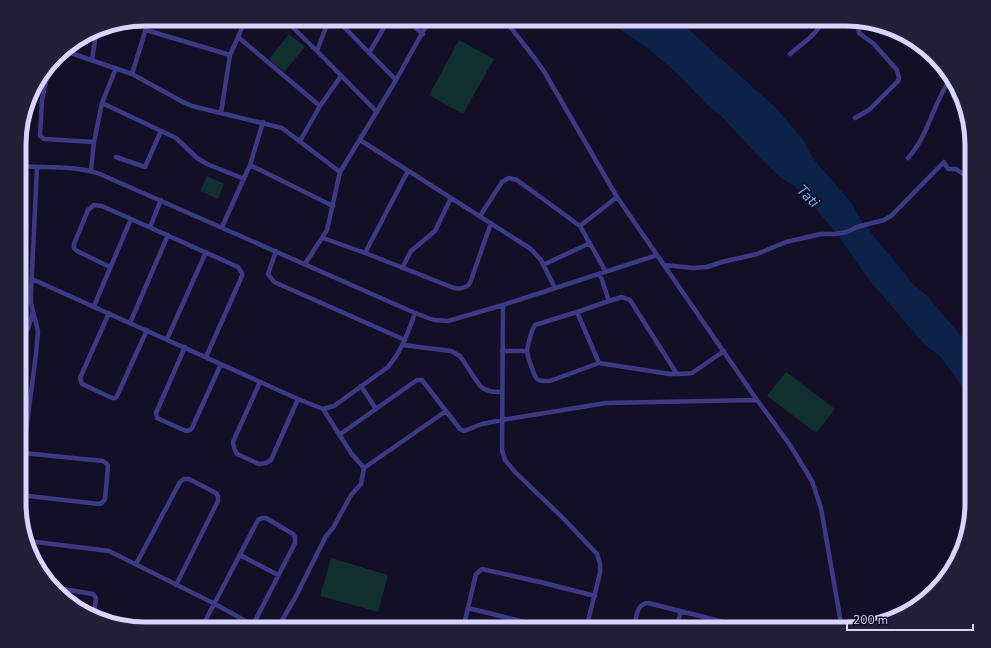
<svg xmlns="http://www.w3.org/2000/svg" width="991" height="648" font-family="'Nunito Sans',sans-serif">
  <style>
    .green { fill: #12302f }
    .water { fill: #0c2248 }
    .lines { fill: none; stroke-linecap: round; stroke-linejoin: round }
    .minor { stroke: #3d3a85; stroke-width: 4.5 }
    .labels { text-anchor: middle; stroke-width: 4; stroke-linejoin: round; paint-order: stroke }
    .water-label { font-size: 15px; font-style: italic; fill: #62b6ff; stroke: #130f26 }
    .rim { fill: none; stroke: #d9d4ff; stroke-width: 5 }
  </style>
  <rect width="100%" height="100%" fill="#130f26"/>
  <path class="green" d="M289,34l16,13 -21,25 -15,-13z
    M459,40l35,19 -31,55 -34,-19z
    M207,176l17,8 -6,15 -18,-8z
    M786,372l49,37 -19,24 -49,-37z
    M331,558l57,17 -10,37 -58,-16z"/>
  <path class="water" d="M605,19h72l100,90 27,32 8,16 41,48 7,14 52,64 14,12 46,53v49l-6,-5 -26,-36 -15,-11 -56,-65 -32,-46 -34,-40 -9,-8 -13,-8 -21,-20 -38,-41 -17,-14 -23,-25 -32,-28z"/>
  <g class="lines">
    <path class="minor" d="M233,19l10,5
      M284,19l33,32 60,61
      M336,19l60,61
      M405,19l18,15
      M504,19l32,41 9,13 72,124 140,203 33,45 22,36 9,27 21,121
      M146,30l84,25
      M238,37l82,69
      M62,50l70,24 51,28 9,4 90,22 58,44
      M317,51l12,-32
      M369,53l20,-34
      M790,54c10,-9 29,-20 33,-35
      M92,59l5,-30
      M49,67l-7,33 -2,36 4,3 50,3 -3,28
      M132,74l17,-55
      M102,103l74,35 21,20 10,6 37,15
      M221,113l9,-58 16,-36
      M855,118l14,-8 29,-29 1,-3 -2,-8 -23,-26 -15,-11 -1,-7 4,-4
      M360,140l171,109 10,11 14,28
      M300,141l20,-35 21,-30
      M94,142l8,-39 14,-35
      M116,157l29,10 16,-36
      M908,158c21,-23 25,-55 43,-80
      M250,165l83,41
      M20,166c26,2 55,-1 80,8l315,139 19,7 14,1 55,-16 154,-50
      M480,216l22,-34 7,-4 8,2 63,46 26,46
      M580,226l37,-29
      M150,227l11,-27
      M222,227l28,-62 13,-43
      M323,238l42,15 89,35c6,1 12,1 16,-5l21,-60
      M276,251l-8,23 6,8 131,58
      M365,253l43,-82
      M305,264l22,-34 13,-58 56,-92 34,-61
      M543,265l47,-22
      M664,265l29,3 14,-1 15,-5 35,-8 29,-12 35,-8h14l12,-2 10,-5 27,-7 7,-4 53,-54 4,7h8l9,6 7,1
      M110,267l-33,-16 -3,-3v-4l14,-34 6,-5 8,1 136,61 4,6v3l-36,81
      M402,268l9,-17 24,-20 16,-33
      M600,274l9,27
      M32,279l266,120 25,10 11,-3 54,-39c14,-16 20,-35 27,-54
      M503,305l-1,145 3,10 10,12 48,46 34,36 3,10v9l-14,56
      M94,306l37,-87
      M577,312l22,51
      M109,313l-29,65 2,6 30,14h3l2,-2 30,-66
      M130,323l38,-88
      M20,334h3l5,-5 5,-17
      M167,339l39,-87
      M403,345l48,6 9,5 20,30c7,6 13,6 22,6
      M185,347l-29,66 1,5 29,13 4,-1 2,-2 29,-64
      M502,351h25
      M677,374l-47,-74 -8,-3 -13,4 -32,11 -42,13c-3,4 -8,22 -8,27 1,5 7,24 10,27 4,3 8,2 13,2l49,-18 71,11c7,0 14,0 22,-1l32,-22
      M260,382l-27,60 1,6 3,6 22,10 7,-1 5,-3 27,-61
      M361,386l15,23
      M339,435l78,-55h5l38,49 4,2 18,-7 20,-4 104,-17 151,-3
      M364,468l82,-57
      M20,478l16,-124 2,-23 -7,-28v-10l6,-126
      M20,495l79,9 3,-1 3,-4 3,-33 -2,-3 -3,-2 -80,-8
      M28,541l81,10 106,53 45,25
      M240,555l38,20
      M136,564l44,-82 4,-3h5l27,14 2,3v5l-42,84
      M57,588l36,6 3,4 -2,19
      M468,608l85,21
      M201,629l57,-109 4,-2h4l27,16 2,3v6l-42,82
      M277,629l18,-31 31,-62 7,-8 18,-33 10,-11 3,-16 -13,-15 -28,-44
      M463,629l13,-55 6,-5 58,13 55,14
      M634,629c2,-10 2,-25 14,-26l104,26
      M676,629l5,-18
      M721,629l2,-7"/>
  </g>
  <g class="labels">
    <g class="water-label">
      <text transform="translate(808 196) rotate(45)" y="5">Tati</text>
    </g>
  </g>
  <path d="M0 0H991V648H0ZM145 26H846A119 119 0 0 1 965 145V503A119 119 0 0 1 846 622H145A119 119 0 0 1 26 503V145A119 119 0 0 1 145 26Z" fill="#231f37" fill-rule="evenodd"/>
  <path class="rim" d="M145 26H846A119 119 0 0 1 965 145V503A119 119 0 0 1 846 622H145A119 119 0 0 1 26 503V145A119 119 0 0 1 145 26Z"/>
  <path d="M847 624v6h126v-6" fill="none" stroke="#d9d4ff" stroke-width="2"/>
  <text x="853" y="624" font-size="12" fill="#d9d4ff" stroke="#130f26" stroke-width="3" paint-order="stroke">200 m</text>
</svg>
